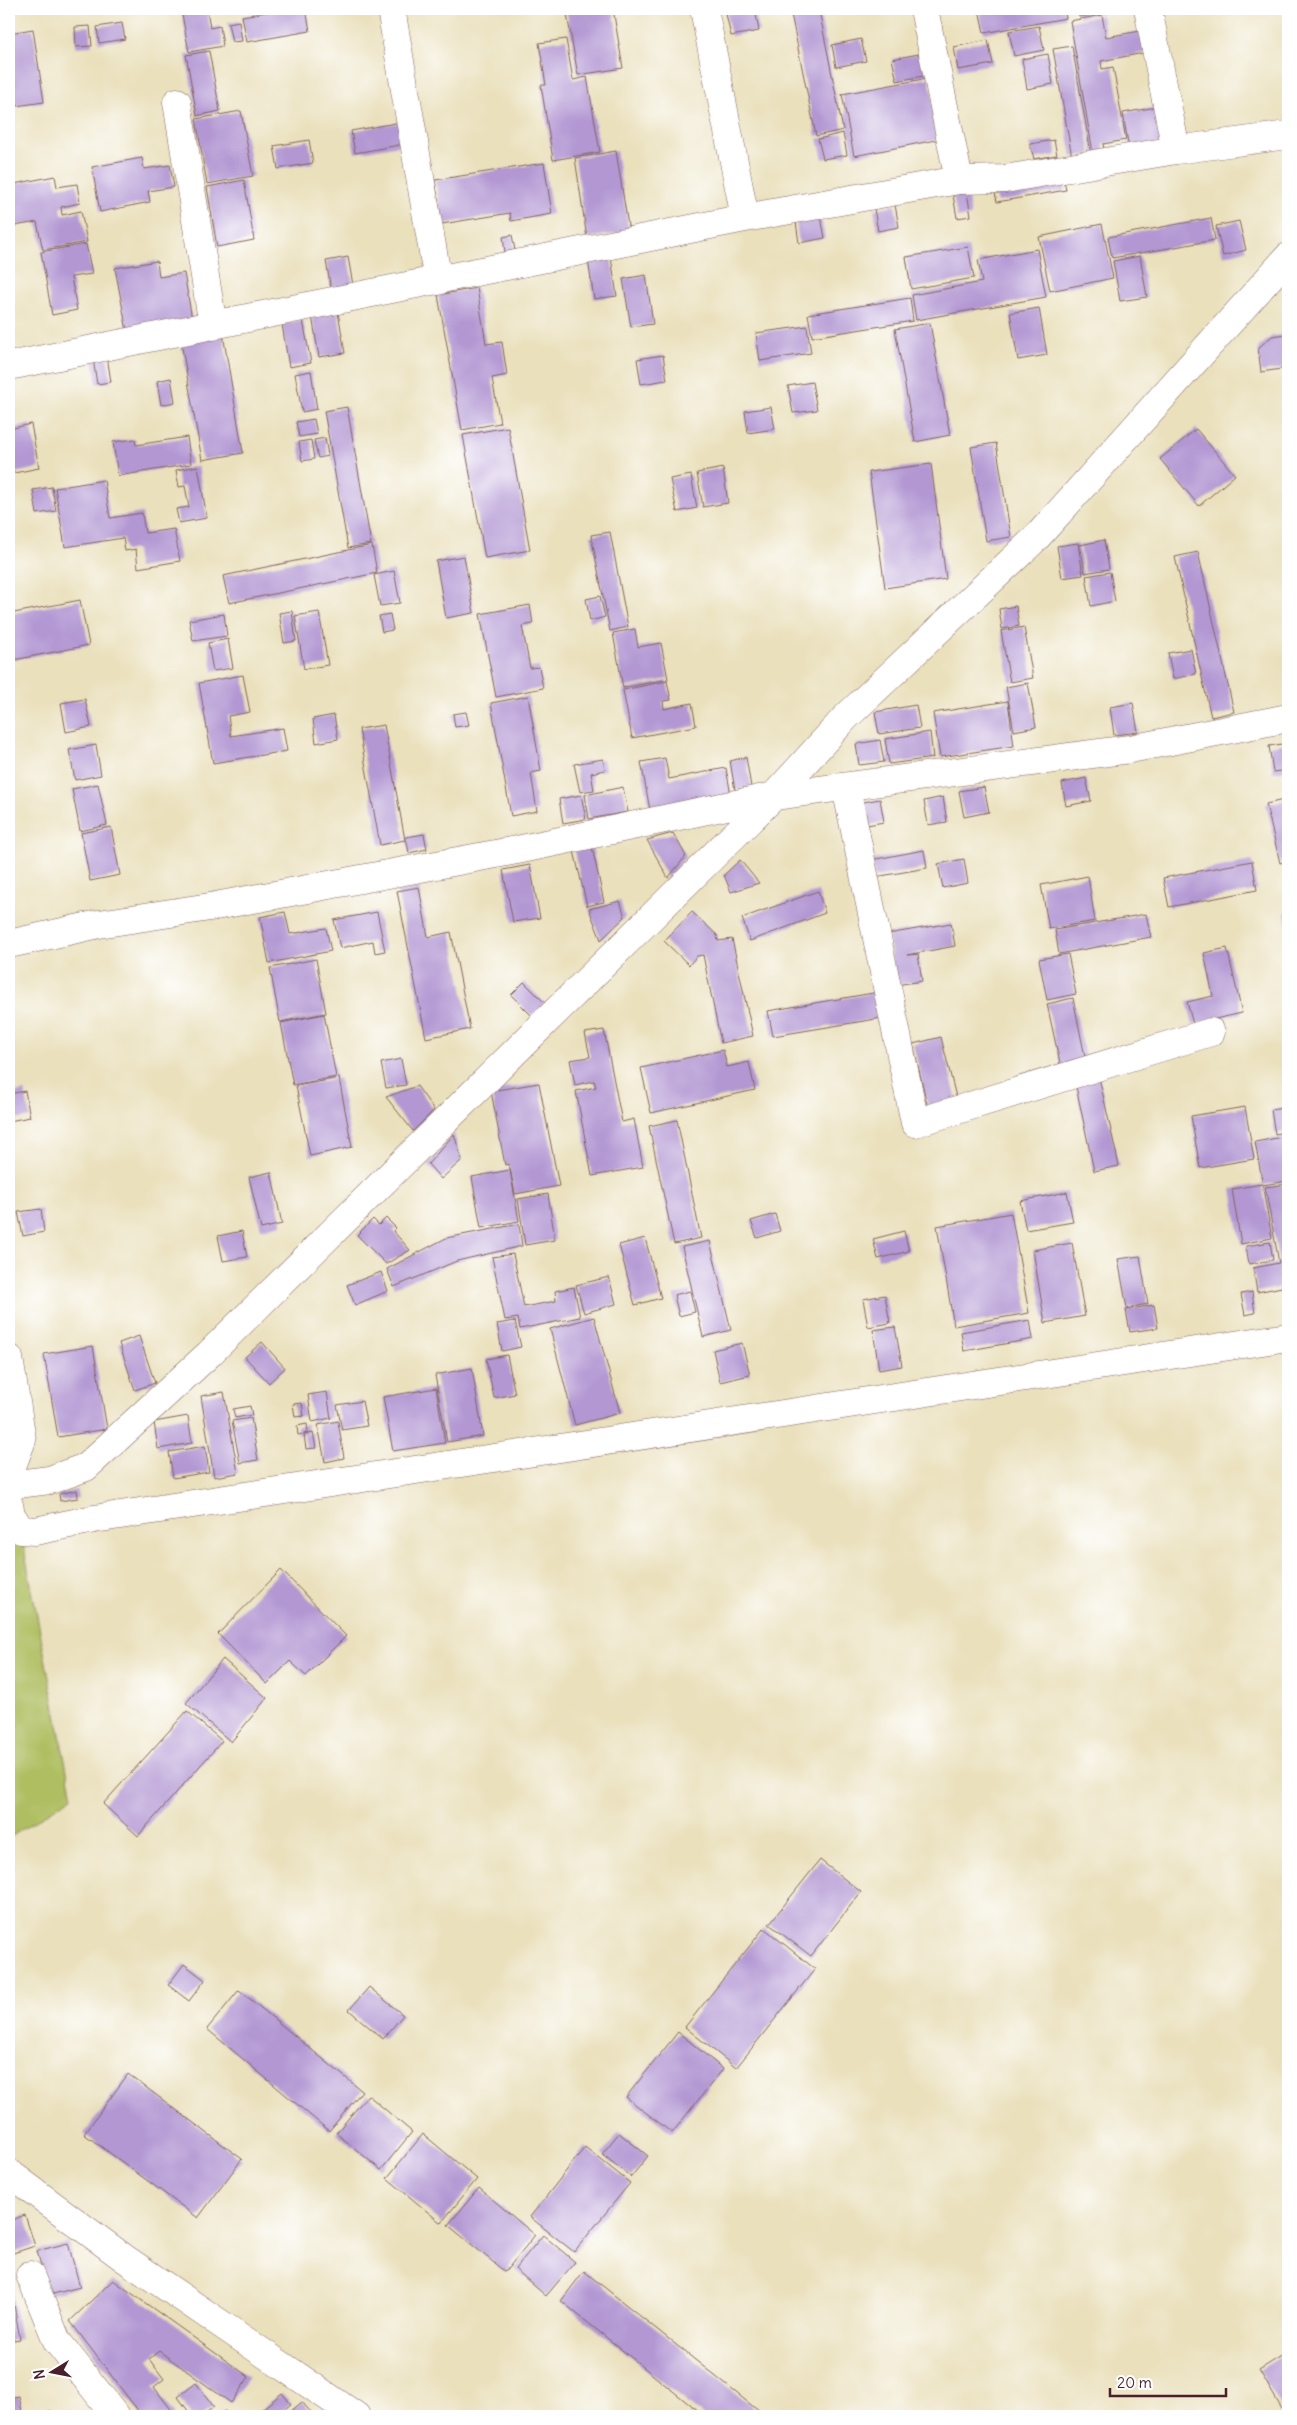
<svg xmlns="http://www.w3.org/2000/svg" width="1297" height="2425" font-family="Delius,sans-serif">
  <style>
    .green { fill: #afbe60; stroke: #7c6e46 }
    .building { fill: #b297d3 }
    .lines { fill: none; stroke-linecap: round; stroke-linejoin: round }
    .minor-casing { stroke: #82635e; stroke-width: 29 }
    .minor { stroke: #fff; stroke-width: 28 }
  </style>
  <rect width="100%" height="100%" fill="#fff"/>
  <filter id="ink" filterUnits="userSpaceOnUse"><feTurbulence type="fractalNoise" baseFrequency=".02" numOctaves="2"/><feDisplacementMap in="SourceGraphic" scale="10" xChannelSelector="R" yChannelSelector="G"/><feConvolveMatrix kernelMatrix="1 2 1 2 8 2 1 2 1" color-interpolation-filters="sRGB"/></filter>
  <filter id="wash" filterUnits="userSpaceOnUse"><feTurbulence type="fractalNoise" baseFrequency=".0096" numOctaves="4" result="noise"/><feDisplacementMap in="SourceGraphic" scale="20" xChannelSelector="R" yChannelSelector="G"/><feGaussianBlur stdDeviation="1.12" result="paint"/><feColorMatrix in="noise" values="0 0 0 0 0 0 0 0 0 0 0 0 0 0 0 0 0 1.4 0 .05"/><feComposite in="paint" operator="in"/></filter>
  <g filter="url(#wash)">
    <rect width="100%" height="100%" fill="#eae0bc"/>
    <path class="green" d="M9,1527l13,11 50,259 -63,41z"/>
    <g id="blocks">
      <path class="building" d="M181,9h26l3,19 10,-2 3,20 -34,6z
        M285,9h21l4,22 -63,11 -5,-26z
        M566,9h47l10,59 -45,7z
        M755,9l4,22 -28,5 -5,-22z
        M790,9l29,1 24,120 -27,6z
        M979,9h85l2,9 -82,15z
        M1077,9h42v1l-40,7z
        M1102,15l4,22 40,-7 3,22 -48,9 1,8 11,-2 13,73 -23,4 1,7 -11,2 -23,-132z
        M239,21l3,20 -10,1 -4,-19z
        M122,23l3,16 -26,4 -2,-16z
        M90,26l2,20 -16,1 -1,-20z
        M1039,26l5,24 -30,6 -5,-25z
        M33,29l11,73 -35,5v-74z
        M566,39l7,41 14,-3 13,75 -47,8 -12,-75h5l-7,-42z
        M861,39l5,22 -30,6 -4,-22z
        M988,40l5,24 -35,6 -4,-23z
        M1072,46l19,108 -19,3 -19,-108z
        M209,51l11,60 -23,5 -11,-61z
        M924,53l5,22 -32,6 -5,-22z
        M1048,54l5,30 -26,5 -5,-30z
        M929,78l12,61 -87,17 -12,-62z
        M1156,107l7,36 -34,6 -6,-36z
        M241,111l12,65 -46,8 -11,-65z
        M401,122l4,22 -50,9 -4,-22z
        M843,133l4,22 -24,4 -5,-20z
        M309,140l4,23 -35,6 -4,-23z
        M1054,140l3,15 -23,4 -4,-15z
        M616,151l13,81 -42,6 -12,-80z
        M142,158l2,11 26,-4 4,22 -26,4 2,11 -50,10 -8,-45z
        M544,163l8,51 -41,7 -1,-8 -68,11 -7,-44z
        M55,176l2,11 20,-3 3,19 -19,4 1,8 19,-4 6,31 -44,8 -6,-28 -28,5v-42z
        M1063,176l3,14 -69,12 -3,-14z
        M244,180l10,60 -37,7 -10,-60z
        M967,193l4,23 -14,2 -4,-23z
        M895,205l4,22 -21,4 -4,-22z
        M821,217l4,21 -26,5 -3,-21z
        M1211,218l4,22 -103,18 -4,-21z
        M1239,221l7,29 -23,6 -7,-30z
        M1102,224l11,54 -63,13 -11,-54z
        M512,235l3,15 -10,2 -2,-15z
        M86,244l6,30 -21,3 6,33 -25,5 -11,-63z
        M968,247l6,31 -63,11 -5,-32z
        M1037,249l9,48 -130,23 -4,-25 70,-13 -4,-22z
        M1140,256l7,41 -27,4 -7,-40z
        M348,257l5,28 -22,4 -5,-28z
        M611,257l6,39 -23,3 -6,-39z
        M157,261l2,16 25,-4 8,46 -65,12 -12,-63z
        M646,275l7,49 -22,3 -8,-48z
        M477,288l9,56 16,-2 5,33 -15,3 8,45 -38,7 -24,-135z
        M910,298l3,23 -101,16 -4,-23z
        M1039,308l8,47 -29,5 -8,-47z
        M338,312l7,41 -26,4 -7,-41z
        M303,320l8,43 -22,4 -7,-43z
        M1288,321v12h-1l-2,-11z
        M930,323l20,112 -35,7 -20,-113z
        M807,326l4,27 -51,8 -4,-28z
        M223,334l20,119 -41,7 -21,-118z
        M1287,334l1,34 -27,4 -3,-24 14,-12z
        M663,355l4,25 -26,4 -4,-25z
        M107,356l4,26 -14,2 -4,-25z
        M311,371l6,38 -15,3 -7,-38z
        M171,378l4,24 -14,3 -4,-24z
        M812,382l5,28 -24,3 -5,-27z
        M347,407l24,137 -23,4 -24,-137z
        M771,407l4,22 -27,4 -3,-22z
        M314,419l3,15 -18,3 -3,-15z
        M31,424l8,44 -30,6v-45z
        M508,427l22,123 -45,8 -22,-123z
        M1196,429l39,46 -36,31 -39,-47z
        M187,437l4,27 -73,12 -5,-34 22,-3 1,6z
        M325,438l3,18 -10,2 -4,-18z
        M311,440l3,19 -12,2 -3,-19z
        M996,443l15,94 -25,4 -15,-94z
        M931,464l15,115 -61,9 -16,-116z
        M198,466l9,52 -28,5 -3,-14 13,-2 -4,-21 -6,1 -3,-17z
        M723,468l5,35 -25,4 -6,-34z
        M691,475l6,33 -20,4 -7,-33z
        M104,480l6,38 32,-5 3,20 29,-4 6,32 -42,7 -2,-19 -11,2 -2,-13 -58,9 -10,-59z
        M52,487l4,24 -19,3 -4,-24z
        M610,532l18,95 -18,4 -19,-96z
        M1104,540l5,29 -24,4 -5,-28z
        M1078,543l5,32 -21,3 -5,-32z
        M372,545l5,28 -148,30 -6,-27z
        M1198,552l36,160 -23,5 -36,-160z
        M464,556l10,57 -28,5 -10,-57z
        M394,571l6,32 -20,3 -6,-31z
        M1110,572l5,29 -24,5 -5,-30z
        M600,596l5,21 -15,4 -4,-22z
        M80,600l9,45 -80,16v-47z
        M530,605l3,19 -11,2 8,42 9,-1 4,21 -47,9 -16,-83z
        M1016,606l3,20 -17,3 -3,-20z
        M292,611l4,30 -12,2 -5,-30z
        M319,612l9,53 -24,4 -9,-53z
        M224,614l3,22 -34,5 -4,-21z
        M390,614l3,16 -11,2 -3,-16z
        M1024,627l9,51 -23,4 -9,-51z
        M635,629l3,18 23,-4 7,36 -45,9 -10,-55z
        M228,639l5,29 -20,3 -5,-28z
        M1191,649l5,25 -23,5 -5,-26z
        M243,675l7,37 -22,4 3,20 52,-8 4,23 -74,12 -14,-80z
        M667,681l4,19 -8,1 1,8 28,-6 4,23 -64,12 -9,-48z
        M1028,683l8,44 -22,4 -8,-44z
        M528,696l13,75 -10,2 6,38 -26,5 -20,-113z
        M85,699l6,28 -25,5 -5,-29z
        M1008,701l6,45 -74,11 -7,-44z
        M1133,703l5,29 -24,3 -4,-28z
        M916,705l4,23 -41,6 -4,-22z
        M466,712l3,13 -14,2 -2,-13z
        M334,715l4,24 -22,4 -3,-24z
        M384,725l21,115 -25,5 -21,-116z
        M930,732l3,26 -44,6 -4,-25z
        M880,740l4,22 -25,3 -3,-21z
        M1288,743v27l-15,2 -4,-26z
        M96,745l5,30 -26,5 -6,-30z
        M746,757l5,30 -16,3 -5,-29z
        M665,758l4,21 57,-11 5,27 -81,15 -9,-48z
        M603,759l2,11 -14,3 3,17 -14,2 -6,-28z
        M1086,778l5,23 -25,5 -4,-23z
        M98,784l9,41 -27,6 -8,-42z
        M623,787l5,25 -39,7 -4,-24z
        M984,787l5,25 -25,5 -5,-26z
        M581,795l5,24 -23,4 -4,-24z
        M943,797l4,25 -19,3 -4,-24z
        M880,799l4,23 -17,3 -4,-23z
        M1288,799v62l-8,2 -14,-59z
        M111,827l9,48 -30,6 -9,-48z
        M673,833l13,23 -18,22 -21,-38z
        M424,834l3,15 -18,4 -3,-16z
        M592,847l12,55 -17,4 -13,-55z
        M924,850l3,18 -52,9 -4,-17z
        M964,859l4,24 -25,5 -5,-24z
        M740,860l19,23 -28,9 -7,-17z
        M1252,861l5,29 -88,17 -6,-29z
        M530,865l10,53 -27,4 -10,-52z
        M1088,876l7,45 -46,8 -8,-44z
        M419,887l9,50 23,-5 19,97 -44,9 -29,-147z
        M818,891l7,22 -75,28 -8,-23z
        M620,901l5,16 -24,23 -12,-31z
        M285,912l5,22 36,-6 5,23 -62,12 -9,-46z
        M377,912l8,39 -10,2 -2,-12 -33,7 -6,-28z
        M692,912l25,23 1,6 14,-2 21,97 -32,7 -18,-88 -6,1 -8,9 -25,-24z
        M1288,912v14h-1l-2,-13z
        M1146,914l5,23 -92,17 -4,-24z
        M951,923l4,23 -48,9 11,-1 4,27 -26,4 -8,-51z
        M1227,948l15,65 -49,11 -6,-22 26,-6 -9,-43z
        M1068,954l8,40 -29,6 -8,-41z
        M316,959l10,54 -46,9 -10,-54z
        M524,982l21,21 -13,13 -21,-21z
        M879,992l3,26 -109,18 -5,-25z
        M1073,998l13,64 -25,6 -14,-64z
        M324,1014l12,63 -43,8 -12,-62z
        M604,1030l18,92 12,-3 9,48 -51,9 -16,-85 20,-4 -2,-6 -19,4 -5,-25 20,-3 -5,-24z
        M941,1037l16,64 -29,7 -15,-64z
        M723,1050l4,17 22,-5 6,28 -104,23 -10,-45z
        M401,1059l5,26 -20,3 -5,-25z
        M1099,1077l20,89 -25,5 -19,-89z
        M339,1078l13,69 -42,9 -14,-70z
        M539,1083l20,103 -44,8 -6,-30 -4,1 -14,-74z
        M417,1086l17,24 -21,21 -27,-34z
        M25,1091l5,26 -21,4v-27z
        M1245,1107l9,52 -54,9 -9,-52z
        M1288,1107v24l-13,3 -4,-24z
        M677,1120l24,118 -27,6 -25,-118z
        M454,1134l8,26 -21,19 -13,-15z
        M1288,1136v45l-25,4 -8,-43z
        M510,1170l9,51 -38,7 -9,-51z
        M271,1172l11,52 -21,5 -12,-52z
        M1262,1184l10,54 -31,6 -9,-55z
        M1288,1184v99l-6,1v3l-25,5 -4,-24 26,-5 -14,-76z
        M1067,1192l6,30 -47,8 -6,-29z
        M548,1194l7,46 -30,5 -7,-46z
        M41,1209l3,23 -21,4 -5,-24z
        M1011,1213l18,100 -75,13 -17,-100z
        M775,1214l5,17 -23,7 -6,-17z
        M386,1218l10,10 -3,3 17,19 -24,14 -29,-29 16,-16 6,6z
        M519,1224l3,22 -65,15 -63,26 -7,-18 59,-31z
        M242,1231l5,26 -24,4 -5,-25z
        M904,1231l5,20 -31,8 -5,-20z
        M645,1238l16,60 -26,7 -16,-60z
        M710,1241l21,89 -28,7 -21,-90z
        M1270,1242l3,18 -24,4 -3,-18z
        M1072,1243l13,73 -40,7 -12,-73z
        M513,1254l11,53 32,-6 -1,-10 19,-4 6,30 -60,12 -2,-11 -13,2 -13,-63z
        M1140,1256l8,48 -21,4 -9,-49z
        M381,1272l7,19 -33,14 -8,-20z
        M609,1277l7,27 -32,9 -8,-28z
        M690,1291l5,21 -16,4 -5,-21z
        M1252,1292l3,21 -10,2 -4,-21z
        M885,1295l5,28 -22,4 -5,-28z
        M1154,1305l4,23 -28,4 -4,-22z
        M594,1317l26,96 -45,12 -25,-96z
        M1030,1320l3,19 -69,12 -3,-19z
        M515,1321l6,26 -19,4 -5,-27z
        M895,1327l7,39 -23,4 -6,-40z
        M139,1336l16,47 -20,7 -16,-47z
        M262,1342l23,26 -16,15 -24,-26z
        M742,1343l8,32 -30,7 -7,-32z
        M93,1346l14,83 -49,8 -14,-83z
        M507,1355l8,39 -21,4 -8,-39z
        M472,1368l11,68 -36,6 -12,-67z
        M436,1388l9,55 -52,8 -10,-54z
        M224,1392l14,81 -24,4 -13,-81z
        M327,1392l4,26 -19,4 -4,-27z
        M362,1401l5,25 -25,4 -5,-25z
        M302,1403l2,13 -9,1 -2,-13z
        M250,1406l2,9 -17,3 -2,-9z
        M188,1416l4,27 -34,6 -4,-27z
        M251,1418l7,42 -18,3 -8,-42z
        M338,1421l6,37 -19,4 -7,-37z
        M307,1424l1,9 -10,2 -1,-9z
        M313,1433l3,15 -10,1 -2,-14z
        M205,1446l4,26 -36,6 -4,-26z
        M77,1490l1,8 -18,3 -1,-7z
        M281,1570l65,66 -40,40 -16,-15 -23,23 -49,-50z
        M223,1659l44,39 -36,44 -45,-39z
        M187,1711l35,30 -84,95 -35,-32z
        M820,1860l41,32 -50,64 -42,-32z
        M764,1928l51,41 -79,99 -51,-41z
        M184,1964l21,16 -16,21 -21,-16z
        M369,1987l34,28 -20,24 -34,-29z
        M239,1990l123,101 -33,40 -122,-102z
        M678,2032l45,37 -51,64 -46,-36z
        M128,2074l114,85 -44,59 -114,-84z
        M368,2095l44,37 -31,38 -45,-37z
        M619,2133l29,23 -17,21 -29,-23z
        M423,2134l54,45 -36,44 -54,-45z
        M585,2147l45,36 -56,69 -44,-35z
        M479,2188l56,47 -30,37 -57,-47z
        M25,2215l10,31 -25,8 -1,-33z
        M543,2235l32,27 -29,34 -31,-27z
        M68,2243l12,44 -31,8 -12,-44z
        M584,2271l181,145h-61l-143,-115z
        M113,2280l136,97 -18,26 -72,-52 -10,8 15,20 -10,8 22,29h-34l-72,-95z
        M10,2281l10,58 -11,2v-59z
        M1288,2352v64h-2l-27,-46z
        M196,2383l18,24 -13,9h-9l-14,-19z
        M282,2393l9,11 -15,12h-16l-3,-3z
        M19,2396l4,20h-14v-18z
        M302,2402l12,14h-29z
        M53,2411l2,5h-22z
        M225,2411l4,5h-12z"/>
    </g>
  </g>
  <g filter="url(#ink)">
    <use href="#blocks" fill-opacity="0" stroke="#82635e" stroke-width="1"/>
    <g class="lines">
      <defs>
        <path id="minor" d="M391,9l47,272
          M704,9l41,209
          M924,9l35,171
          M1148,9l28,141
          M177,102l36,224
          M9,366l736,-148 214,-38 46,-1 171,-29 112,-15
          M846,787l69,336 296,-91
          M9,944l90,-20 111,-17 307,-57 257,-54 356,-47 158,-31
          M9,1358l13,82 -13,34
          M9,1485l41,-5 36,-13 123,-113 565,-558 71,-78 192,-181 251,-280
          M9,1505l2,10 10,15 14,1 59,-12 1194,-182
          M9,2173l115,85 232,158
          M30,2275l27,66 59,75"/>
      </defs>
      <use href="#minor" class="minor-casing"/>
      <use href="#minor" class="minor"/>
    </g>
  </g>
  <rect width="1297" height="2425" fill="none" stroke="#fff" stroke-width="30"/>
  <g transform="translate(52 2372) rotate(260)" stroke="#ffffff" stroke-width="4" paint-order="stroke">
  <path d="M0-4L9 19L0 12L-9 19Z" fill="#4a1f2b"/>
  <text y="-8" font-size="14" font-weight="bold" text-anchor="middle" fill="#4a1f2b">N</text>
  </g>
  <path d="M1110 2388v8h116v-8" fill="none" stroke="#4a1f2b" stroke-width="2.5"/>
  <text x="1117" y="2388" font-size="15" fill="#4a1f2b" stroke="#ffffff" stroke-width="4" paint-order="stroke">20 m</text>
</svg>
